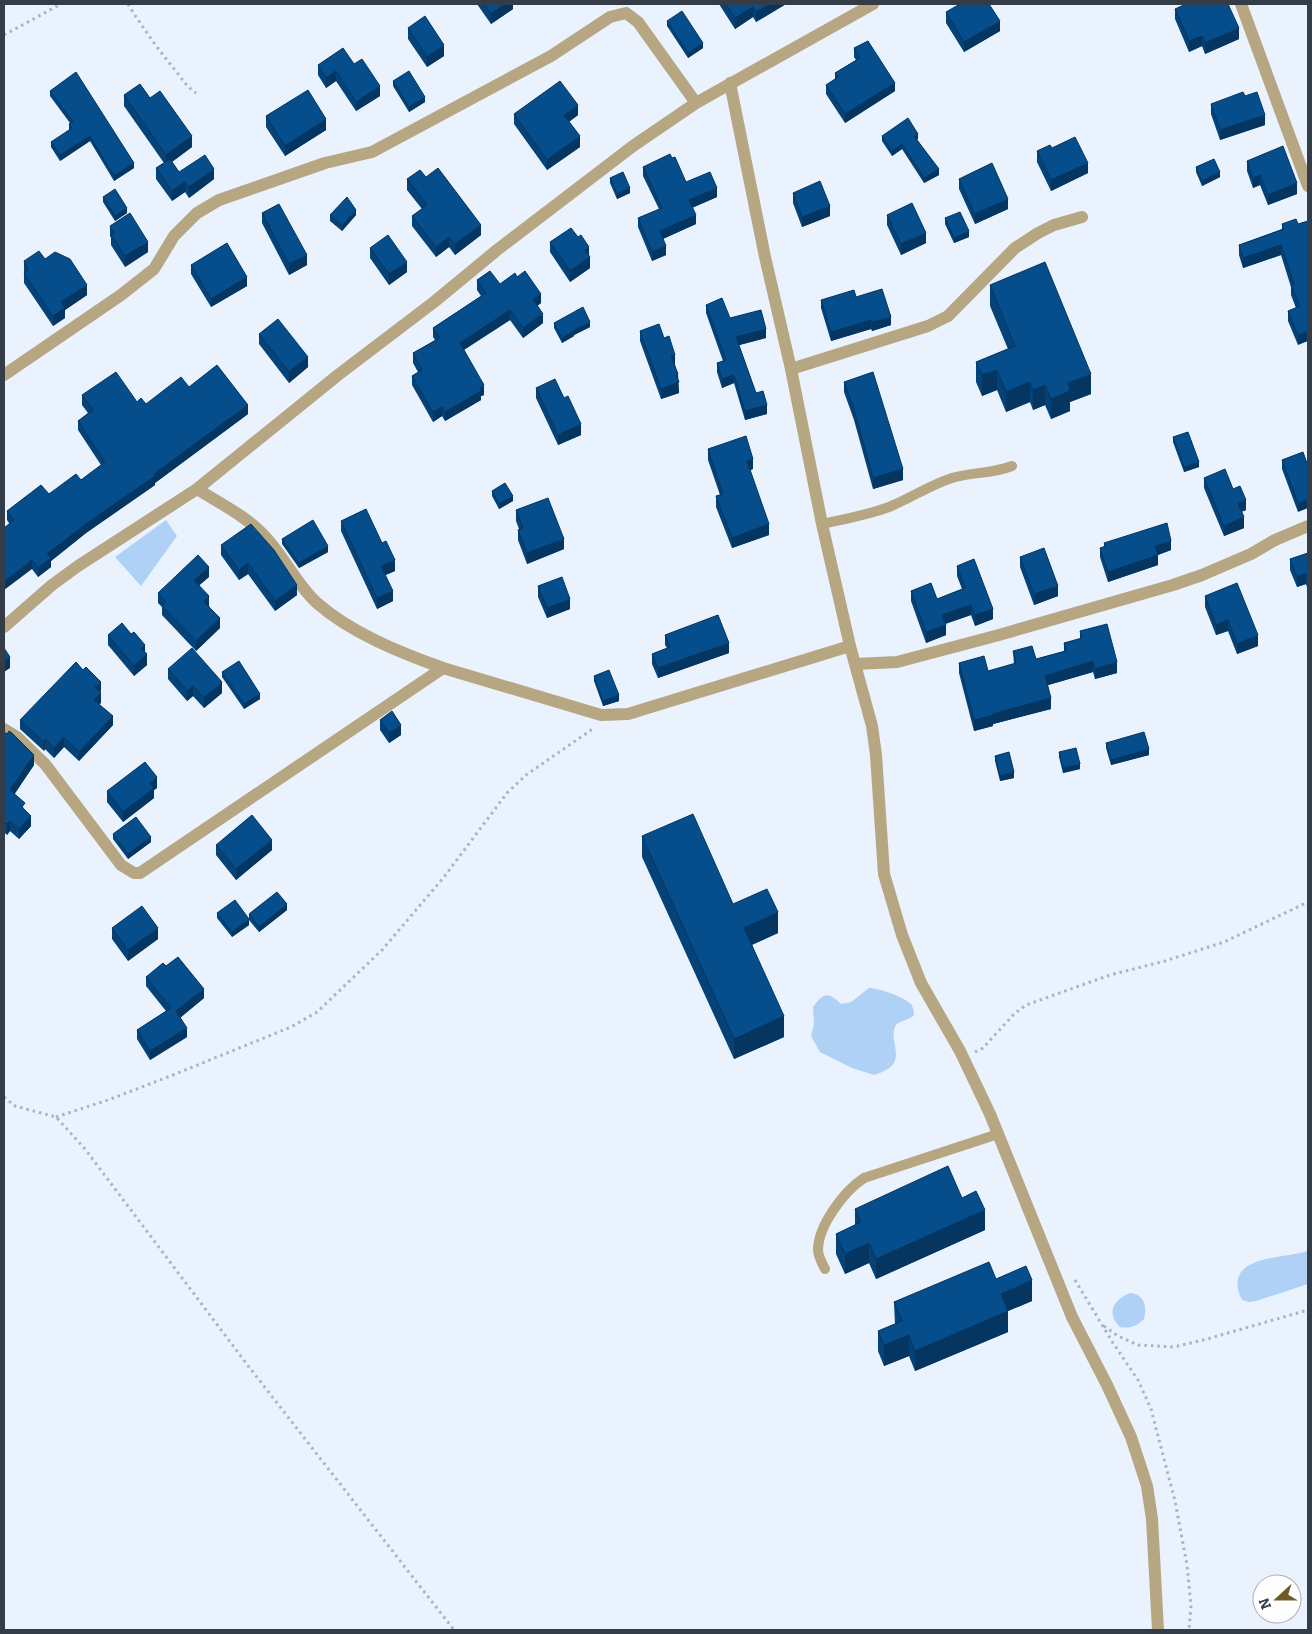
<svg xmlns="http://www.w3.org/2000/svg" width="1312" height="1634" font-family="Bitter,serif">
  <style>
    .green { fill: #b0d1f6 }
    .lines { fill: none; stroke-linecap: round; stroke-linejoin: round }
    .path { stroke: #aab3be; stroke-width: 3; stroke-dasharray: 2.5 4; stroke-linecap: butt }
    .lane { stroke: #b6a681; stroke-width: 10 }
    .street { stroke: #b6a681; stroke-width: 12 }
    .wall { fill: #044278 }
    .shaded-wall { fill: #043661 }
    .building { fill: #054d8b; stroke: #043661 }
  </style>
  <rect width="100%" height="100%" fill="#e9f2fd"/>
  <path class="green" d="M166,520l11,16 -36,50 -26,-29z
    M869,988c10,0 35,9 42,16 2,3 3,8 3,11 -5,6 -14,5 -18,10 -10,17 17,39 -22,50l-22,-7 -32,-16 -9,-16 3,-12 -1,-17c10,-14 15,-16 28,-3l10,-2z
    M1308,1251v33l-52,17 -7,1 -7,-2c-22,-45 41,-41 66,-49z
    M1130,1293c15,1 17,14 14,26 -7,7 -14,10 -24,8 -14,-14 -7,-27 10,-34z"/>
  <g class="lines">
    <path class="path" d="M128,4c14,23 30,45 47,66 7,9 12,17 21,23
      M4,35l57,-31
      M975,1052l8,-4 31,-34 12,-9 84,-30 55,-14 59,-19 84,-40
      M4,1097l11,9 41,11 29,32 164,218 205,263
      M56,1117l52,-17 65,-25 118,-48 26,-15 65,-62 62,-73 63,-84 19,-18 68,-47
      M1075,1280l38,63 25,37 13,29 24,92 12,64 4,41 -2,24
      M1104,1326l14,10 20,9 36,2 33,-8 101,-29"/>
    <path class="lane" d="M822,524c22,-5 46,-9 67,-17 22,-9 41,-22 63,-29 19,-6 40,-4 60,-12
      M825,1269c-3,-6 -7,-13 -7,-19 0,-24 26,-59 46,-72l134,-44"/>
    <path class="street" d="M1241,4l67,182
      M730,83l35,174 26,112 31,155 28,122 22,80 4,29 8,119 18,61 19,48 39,68 30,63 82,203 35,68 24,52 16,49 5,33 6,111
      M791,369l137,-43 20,-10 67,-68 23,-15 16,-8 28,-8
      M4,375l117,-80 33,-26 20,-33 23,-23 22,-13 106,-37 47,-11 179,-96 59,-39 16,-4 12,9 58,81
      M4,627l48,-42 26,-19 119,-77 141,-114 96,-73 63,-52 136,-104 63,-43 177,-99
      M855,664l42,-2 102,-27 174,-50 29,-10 49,-21 24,-14 33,-14
      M443,668l158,47 27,-1 222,-68
      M4,729l13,8 28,27 76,101 13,8h6l303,-205c-42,-15 -92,-35 -126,-65 -20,-18 -31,-43 -49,-63 -18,-22 -47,-36 -71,-51"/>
  </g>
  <path class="wall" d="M477,4h36v5l-22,15z
    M719,4h67l-30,18 -3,-5 -18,12z
    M1175,9l64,30 -34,15 -3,-8 -13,6 -14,-33z
    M946,12l54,19 -36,21 -18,-29z
    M667,21l36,27 -15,10 -21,-32z
    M408,28l36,28 -17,11 -19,-28z
    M854,48l41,43 -50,32 -19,-29v-9l9,-6v-6l21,-13 -2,-3z
    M354,64l26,32 -24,15 -20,-30 -10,7 -8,-13v-10z
    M393,81l32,21 -16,10 -16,-26z
    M50,91l84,77 -20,13 -24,-40 -30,20 -9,-14v-5l18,-12v-6l1,-1 -20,-27z
    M124,95l26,3 42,49 -20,15 7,10 35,7 -25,19 -4,-6 -13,9 -16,-22v-11l8,-5 -40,-57z
    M1245,96l20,29 -45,15 -9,-26v-10z
    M514,114l64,1 -9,7 11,25 -33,23 -33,-46z
    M266,116l60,14 -41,26 -19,-29z
    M882,136l36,3h-1l22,36 -15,8 -22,-34 -10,7 -10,-15z
    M1052,148l36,25 -37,18 -14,-29v-11z
    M672,158l14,24 31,15 -25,11 4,16 -33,15 3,16 -14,6 -14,-34v-9l21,-9 -16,-33v-9z
    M1247,161l50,33 -29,11 -8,-20 -7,3 -6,-17z
    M1196,167l24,10 -18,9 -6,-14z
    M426,177l55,58 -26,20 -6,-8 -13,10 -24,-31v-10l10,-7 -15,-19v-11z
    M610,178l20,15 -13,6 -7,-16z
    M959,179l49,30 -33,15 -16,-35z
    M793,193l37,23 -28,11 -9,-24z
    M103,197l24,16 -12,8 -12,-19z
    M262,213l45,52 -18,10 -27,-52z
    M330,215h26l-14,16 -12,-10z
    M887,215l39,28 -25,12 -14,-30z
    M945,218l24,19 -15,6 -9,-19z
    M1308,221l-10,124 -10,-24v-10l8,-3 -5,-13v-8l-10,-32 -38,13 -4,-13v-10l43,-16v-5h16z
    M110,226l38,26 -23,15 -14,-22v-7l-1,-2z
    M550,242l39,14 1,12 -20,14 -20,-30z
    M370,248l37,24 -18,13 -19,-27z
    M45,259l42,36 -22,15v8l-12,8 -29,-43v-22z
    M191,265l56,21 -36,21 -20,-33z
    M517,277l24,26 -4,3 6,17 -20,15 -13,-18 -46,30 20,45 -3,1v4l-36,21 -3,-5 -9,6 -21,-37v-9l6,-4 -5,-9v-10l22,-13 -2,-3v-9l48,-32 -4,-6v-10l23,4z
    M990,285l101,109 -21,8v9l-19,8 -6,-14 -12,5 -3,-8 -24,10 -9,-22 -15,6 -6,-14v-20l32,-13 -18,-43z
    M821,300l70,25 -19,6 -1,-2 -40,12 -10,-33z
    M706,305l60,33 -27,7 17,48 11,21 -22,6 -11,-37 -12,5 -5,-16v-9l6,-2 -17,-48z
    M554,323l36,4 -16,8v1l-12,7 -8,-15z
    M640,331l24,7 11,27 3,16 1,12 -18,6 -21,-58z
    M259,334l49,33 -19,16 -30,-39z
    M844,382l59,98 -30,9 -19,-69 -10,-28z
    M189,387l59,27 -93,69v2l-69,48 -35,28v6l-13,10 -6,-8 -23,-46 -2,-3v-9l74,-31 20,-15 -23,-35v-9l10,-8 -6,-8v-10l55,7 9,2z
    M536,388l28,10 17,37 -23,10 -22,-47z
    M1173,437l26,30 -15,5 -11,-30z
    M708,449l45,20 -3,1 19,65 -37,13 -16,-41v-11l4,-1 -12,-35z
    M1303,452l-5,60 -16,-43v-9z
    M1204,478l29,11 13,21 -5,2 3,16 -20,8 -20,-48z
    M492,491l21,10 -14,8 -7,-13z
    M516,510l48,39 -37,15 -9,-24v-10l1,-1 -3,-8z
    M341,521l41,22 13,28 -10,4 8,26 -16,8 -36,-78z
    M282,539l46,13 -29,16 -17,-24z
    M1104,543l67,7 -13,5v10l-50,17 -8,-25v-9l4,-1z
    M221,545l76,50 -22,16 -27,-37 -9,6 -18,-25z
    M1308,553v38l-2,-7 -9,3 -7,-17v-11z
    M1020,557l38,39 -24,9 -14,-38z
    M957,566l36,53 -18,7 -4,-11 -26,9 1,11 -20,8 -15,-42v-10l26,8 25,-10 -5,-13z
    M209,577l-10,8 21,43 -24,23 -34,-36v-8l-4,-4v-10z
    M538,586l32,23 -23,9 -9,-21z
    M1205,596l53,50 -21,8 -9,-23 -12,4 -11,-28z
    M1080,631l37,42 -22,6 -2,-7 -45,13 3,24 -58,15v2l-19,5 -15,-58v-10l29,8 26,-7 -1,-13 23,8 28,-8v-8l16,-4z
    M108,635l37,17 2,13 -13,11 -26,-31z
    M665,635l64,18 -71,25 -6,-14v-10l15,-6 -2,-3z
    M168,669l54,24 -18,15 -11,-12 -6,5 -19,-22z
    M222,672l38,27 -16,10 -22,-32z
    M594,676l25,25 -16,5 -9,-25z
    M101,691l-1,1 1,11 -2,1 14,21 -34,36 -15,-14 -10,11 -9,-9 -1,2 -24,-22v-9z
    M380,720l21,15 -12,8 -9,-13z
    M4,732l30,33 -20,29 11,16 6,16 -12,13 -9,-8 -3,4 -3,-3z
    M1106,743l43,12 -38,10 -5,-17z
    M1059,752l21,17 -17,4 -4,-16z
    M995,756l19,22 -14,3 -5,-20z
    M157,788l-3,2v8l-31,24 -16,-20v-11z
    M113,834l38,8 -23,17 -15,-20z
    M642,836l91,68 45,29 -26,12 32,92 -50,22 -92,-202z
    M216,845l56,5 -36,30 -20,-25z
    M287,910l-28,22 -10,-12v-6z
    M217,913l32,12 -17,12 -15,-19z
    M112,928l46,11 -30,22 -16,-22z
    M166,966l38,32 -24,20 7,19 -37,23 -13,-21v-9l29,-19 -20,-25v-9z
    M962,1198l23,32 -109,49 -7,-16 -24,11 -9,-20v-20l19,-9v-16z
    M996,1279l36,22 -24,10v21l-93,39 -6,-15 -25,10 -6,-15v-20l17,-7 -1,-22z"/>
  <path class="shaded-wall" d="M505,4h8v5l-22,15v-10z
    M770,4h16l-30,18v-10z
    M753,7v10l-18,12v-11z
    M1000,21v10l-36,21v-10z
    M1239,28v11l-34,15v-11z
    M1202,36v10l-13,6v-11z
    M703,43v5l-15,10v-5z
    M444,45v11l-17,11v-10z
    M336,71v10l-10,7v-10z
    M895,83v8l-50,32v-9z
    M380,86v10l-24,15v-9z
    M425,97v5l-16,10v-5z
    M578,105v10l-14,10v-10z
    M1265,115v10l-45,15v-10z
    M326,119v11l-41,26v-10z
    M918,134v5l-4,2v-5z
    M90,136v5l-30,20v-6z
    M192,136v11l-26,19v-11z
    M580,136v11l-33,23v-10z
    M902,144v5l-10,7v-5z
    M134,163v5l-20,13v-5z
    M1088,163v10l-37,18v-11z
    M214,169v10l-25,19v-11z
    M939,169v6l-15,8v-5z
    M1220,172v5l-18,9v-5z
    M1260,175v10l-7,3v-10z
    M185,182v10l-13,9v-10z
    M1297,183v11l-29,11v-10z
    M630,188v5l-13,6v-5z
    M717,188v9l-28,12v-9z
    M1008,199v10l-33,15v-10z
    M830,206v10l-28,11v-10z
    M127,208v5l-12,8v-5z
    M356,210v5l-14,16v-5z
    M696,215v9l-36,16v-9z
    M481,225v10l-26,20v-11z
    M969,231v6l-15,6v-5z
    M926,233v10l-25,12v-11z
    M449,237v10l-13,10v-10z
    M148,242v10l-23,15v-11z
    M1281,245v10l-38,13v-10z
    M666,246v9l-14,6v-9z
    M589,247v10l-4,-7z
    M307,255v10l-18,10v-11z
    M590,257v11l-20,14v-11z
    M407,262v10l-18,13v-11z
    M247,277v9l-36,21v-8z
    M87,285v10l-22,15v8l-12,8v-10l8,-14z
    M541,294v9l-8,6v-10z
    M510,310v10l-50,32v-9z
    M543,314v9l-20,15v-10z
    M891,317v8l-19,6v-9z
    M871,320v9l-40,12v-9z
    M590,322v5l-16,8v1l-12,7v-5l12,-8z
    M766,329v9l-30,8v-9z
    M1308,331v10l-10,4v-10z
    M675,355v10l-4,2v-11z
    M308,357v10l-19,16v-11z
    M997,370v20l-15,6v-21z
    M678,374l1,19 -18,6v-10l15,-14z
    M1091,374v20l-21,8v9l-19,8v-20l17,-16z
    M734,375v8l-12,5v-9z
    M1030,382v20l-24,10v-20z
    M484,385v10l-3,1v4l-36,21v-9z
    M1045,385v20l-12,5v-20z
    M248,405v9l-93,69v2l-69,48 -35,28v6l-13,10v-9l9,-14 39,-30z
    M767,405v9l-22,6v-9z
    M442,407v9l-9,6v-10z
    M581,424v11l-23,10v-10z
    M753,459v10l-6,2v-10z
    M1199,462v5l-15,5v-5z
    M903,469v11l-30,9v-11z
    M513,496v5l-14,8v-5z
    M1308,499v9l-10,4v-9z
    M1246,500v10l-8,3v-10z
    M1244,517v11l-20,8v-10z
    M769,524v11l-37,13v-10z
    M564,539v10l-37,15v-11z
    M1171,541v9l-16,6v-10z
    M328,546v6l-29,16v-5z
    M1158,555v10l-50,17v-10z
    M32,560v9l-28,21v-9z
    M395,560v11l-14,6v-11z
    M248,563v11l-9,6v-10z
    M209,567v10l-15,13v-10z
    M1306,573v11l-9,3v-10z
    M297,585v10l-22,16v-10z
    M1058,586v10l-24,9v-11z
    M393,591v10l-16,8v-11z
    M209,596v10l-5,5v-9z
    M570,599v10l-23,9v-10z
    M971,605v10l-29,10v-10z
    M993,609v10l-18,7v-11z
    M220,618v10l-24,23v-10z
    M1228,620v11l-12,4v-10z
    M946,625v10l-20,8v-11z
    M1258,635v11l-21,8v-10z
    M729,643v10l-71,25v-10z
    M145,645v10l-4,-7z
    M147,654v11l-13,11v-10z
    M10,657v11l-6,4v-11z
    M1093,661v11l-48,14v-10z
    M1117,662v11l-22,6v-10z
    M101,682v9l-6,6v-10z
    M222,682v11l-18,15v-10z
    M193,686v10l-6,5v-10z
    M101,693v10l-7,6v-9z
    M260,694v5l-16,10v-5z
    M619,695v6l-16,5v-5z
    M1051,698v11l-58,15v2l-19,5v-11l19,-6z
    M113,716v9l-34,36v-9z
    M401,725v10l-12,8v-10z
    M64,737v10l-10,11v-10z
    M45,739v10l-1,2v-9z
    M1149,749v6l-38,10v-5z
    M34,755v10l-24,36v-11z
    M1080,764v5l-17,4v-5z
    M1014,772v6l-14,3v-5z
    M157,777v11l-3,2v8l-31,24v-10l27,-29z
    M31,816v10l-12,13v-10z
    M10,821v10l-3,4v-11z
    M151,837v5l-23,17v-5z
    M272,840v10l-36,30v-11z
    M287,904v6l-28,22v-5z
    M778,912v21l-34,15v-20z
    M249,919v6l-17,12v-5z
    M158,928v11l-30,22v-11z
    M204,989v9l-28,23v-10z
    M784,1016v21l-50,22v-20z
    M187,1028v9l-37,23v-9z
    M985,1210v20l-109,49v-20z
    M869,1243v20l-24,11v-20z
    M1032,1280v21l-24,10v21l-93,39v-20l86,-57z
    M909,1335v21l-25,10v-21z"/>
  <path class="building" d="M484,4h21l-14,10z
    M726,4h44l-14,8 -3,-5 -18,11z
    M960,4h29l11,17 -36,21 -18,-30z
    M1186,4h42l11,24 -34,15 -3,-7 -13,5 -14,-32z
    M682,11l21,32 -15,10 -21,-32z
    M425,16l19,29 -17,12 -19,-29z
    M868,41l27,42 -50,31 -19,-29 12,-8 -3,-4 25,-15 -6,-10z
    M343,48l11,16 8,-5 18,27 -24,16 -20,-31 -10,7 -8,-13z
    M409,71l16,26 -16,10 -16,-26z
    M76,72l58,91 -20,13 -24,-40 -30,19 -9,-13 21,-14 -3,-4 4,-2 -23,-31z
    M560,81l18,24 -14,10 16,21 -33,24 -33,-46z
    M140,84l10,14 10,-7 32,45 -26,19 -42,-60z
    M308,90l18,29 -41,27 -19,-30z
    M1243,92l2,4 12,-4 8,23 -45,15 -9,-26z
    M908,118l10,16 -4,2 25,33 -15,9 -22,-34 -10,7 -10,-15z
    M1075,137l13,26 -37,17 -14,-29 13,-6 2,3z
    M1283,146l14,37 -29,12 -8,-20 -7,3 -6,-17z
    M670,154l2,4 3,-1 11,25 24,-10 7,16 -28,12 7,15 -36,16 6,15 -14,6 -14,-34 24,-10 -19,-41z
    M205,155l9,14 -25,18 -4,-5 -13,9 -16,-23 14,-9 9,13z
    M1214,159l6,13 -18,9 -6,-14z
    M992,163l16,36 -33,15 -16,-35z
    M438,168l43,57 -26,19 -6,-7 -13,10 -24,-31 15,-11 -20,-26 13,-9 6,7z
    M623,172l7,16 -13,6 -7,-16z
    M820,181l10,25 -28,11 -9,-24z
    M115,189l12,19 -12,8 -12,-19z
    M347,197l9,13 -14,16 -12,-11z
    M912,203l14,30 -25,11 -14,-29z
    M279,204l28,51 -18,9 -27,-51z
    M960,212l9,19 -15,7 -9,-20z
    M130,213l18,29 -23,14 -14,-22 3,-1 -4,-7z
    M1296,219l2,5 10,-3v110l-10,4 -10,-24 12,-5 -9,-21 3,-1 -13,-39 -38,13 -4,-13 45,-16 -2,-5z
    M571,228l7,9 3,-2 8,12 -4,3 5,7 -20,14 -20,-29z
    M388,235l19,27 -18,12 -19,-26z
    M227,243l20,34 -36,22 -20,-34z
    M39,251l6,8 10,-7 15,7 17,26 -26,17 4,6 -12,8 -29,-43 4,-3 -4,-9z
    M1045,262l46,112 -23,9 2,8 -19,8 -6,-14 -12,5 -3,-8 -24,10 -9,-22 -15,5 -6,-13 39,-16 -25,-61z
    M490,271l10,13 15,-11 2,4 8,-6 16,23 -8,5 10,15 -20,14 -13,-18 -50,33 24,42 -4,3 1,3 -36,21 -3,-5 -9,5 -21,-36 10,-6 -9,-17 27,-15 -7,-10 53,-35 -9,-13z
    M882,289l9,28 -19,5 -1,-2 -40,12 -10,-32 33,-10 2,7z
    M722,298l8,20 31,-8 5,19 -30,8 20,56 7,-2 4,14 -22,6 -11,-36 -12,4 -5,-16 9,-3 -20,-55z
    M583,307l7,15 -16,8v1l-12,7 -8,-15z
    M278,319l30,38 -19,15 -30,-38z
    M659,324l5,14 5,-2 6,19 -4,1 7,18 -2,1 3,7 -18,7 -21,-58z
    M217,365l31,40 -94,69 1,2 -69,48 -39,30 4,4 -13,10 -6,-8 -28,21v-53l10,-8 -7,-9 34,-26 8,9 27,-20 5,6 24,-18 -27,-41 15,-11 -11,-15 34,-23 21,30 4,-4 5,6 35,-27 8,10z
    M873,372l30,97 -30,9 -19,-69 -10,-27z
    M555,379l9,19 4,-2 13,28 -23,11 -22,-47z
    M1188,432l11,30 -15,5 -11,-30z
    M746,436l7,23 -6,2 22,63 -37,14 -16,-42 7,-2 -15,-45z
    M1303,452l5,14v33l-10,4 -16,-43z
    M1225,469l8,20 7,-3 6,14 -8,3 6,14 -20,9 -20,-48z
    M505,483l8,13 -14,8 -7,-13z
    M548,498l16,41 -37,14 -9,-23 5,-2 -7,-18z
    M366,509l16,34 4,-2 9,19 -14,6 12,25 -16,7 -36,-77z
    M313,520l15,26 -29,17 -17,-24z
    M1167,523l4,18 -16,5 3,9 -50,17 -8,-24 6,-2 -2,-3z
    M251,524l23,26 23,35 -22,16 -27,-38 -9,7 -18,-25z
    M1044,548l14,38 -24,8 -14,-37z
    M1308,553v28l-2,-8 -9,4 -7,-18z
    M198,555l11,12 -15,13 15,16 -5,6 16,16 -24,23 -34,-35 4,-4 -8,-9z
    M974,559l19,50 -18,6 -4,-10 -29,10 4,10 -20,7 -15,-41 20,-8 6,16 28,-11 -8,-22z
    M562,577l8,22 -23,9 -9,-22z
    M1237,583l21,52 -21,9 -9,-24 -12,5 -11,-29z
    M718,615l11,28 -71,25 -6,-14 18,-7 -5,-12z
    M122,623l9,11 3,-2 11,13 -4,3 6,6 -13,12 -26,-31z
    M1107,624l10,38 -22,7 -2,-8 -48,15 6,22 -58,16v1l-19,5 -15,-57 25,-7 4,15 28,-8 -3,-12 19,-5 4,13 30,-8 -2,-8 18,-5 -2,-7z
    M4,648l6,9 -6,4z
    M192,648l30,34 -18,16 -11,-12 -6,5 -19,-22z
    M239,661l21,33 -16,10 -22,-32z
    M76,662l7,8 3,-3 15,15 -6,5 6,6 -7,7 19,16 -34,36 -15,-15 -10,11 -9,-9 -1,3 -24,-22z
    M609,670l10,25 -16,6 -9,-25z
    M392,711l9,14 -12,8 -9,-13z
    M9,731l3,2 22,22 -24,35 15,13 -3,4 9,9 -12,13 -9,-8 -3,3 -3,-2v-90l3,2z
    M1144,732l5,17 -38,11 -5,-17z
    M1076,748l4,16 -17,4 -4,-16z
    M1009,752l5,20 -14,4 -5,-20z
    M145,762l12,15 -7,6 4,5 -31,24 -16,-21z
    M693,814l40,90 34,-15 11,23 -34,16 40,88 -50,23 -92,-203z
    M252,815l20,25 -36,29 -20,-24z
    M136,817l15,20 -23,17 -15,-20z
    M277,892l10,12 -28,23 -10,-13z
    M235,900l14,19 -17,13 -15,-19z
    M142,906l16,22 -30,22 -16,-22z
    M178,957l26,32 -28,22 11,17 -37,23 -13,-21 34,-22 -25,-31 17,-14 3,3z
    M948,1166l14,32 14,-7 9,19 -109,49 -7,-16 -24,11 -9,-20 25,-12 -6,-13z
    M989,1262l7,17 30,-13 6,14 -31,14 7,17 -93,40 -6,-16 -25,10 -6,-14 24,-10 -8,-19z"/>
  <rect width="1312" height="1634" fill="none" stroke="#333c47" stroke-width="10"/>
  <g transform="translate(1277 1599) rotate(249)"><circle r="24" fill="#fefefe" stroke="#adb0b5"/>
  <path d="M0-4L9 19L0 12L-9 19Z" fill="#6e5b29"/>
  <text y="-8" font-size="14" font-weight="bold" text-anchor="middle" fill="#333c47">N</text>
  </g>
</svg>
